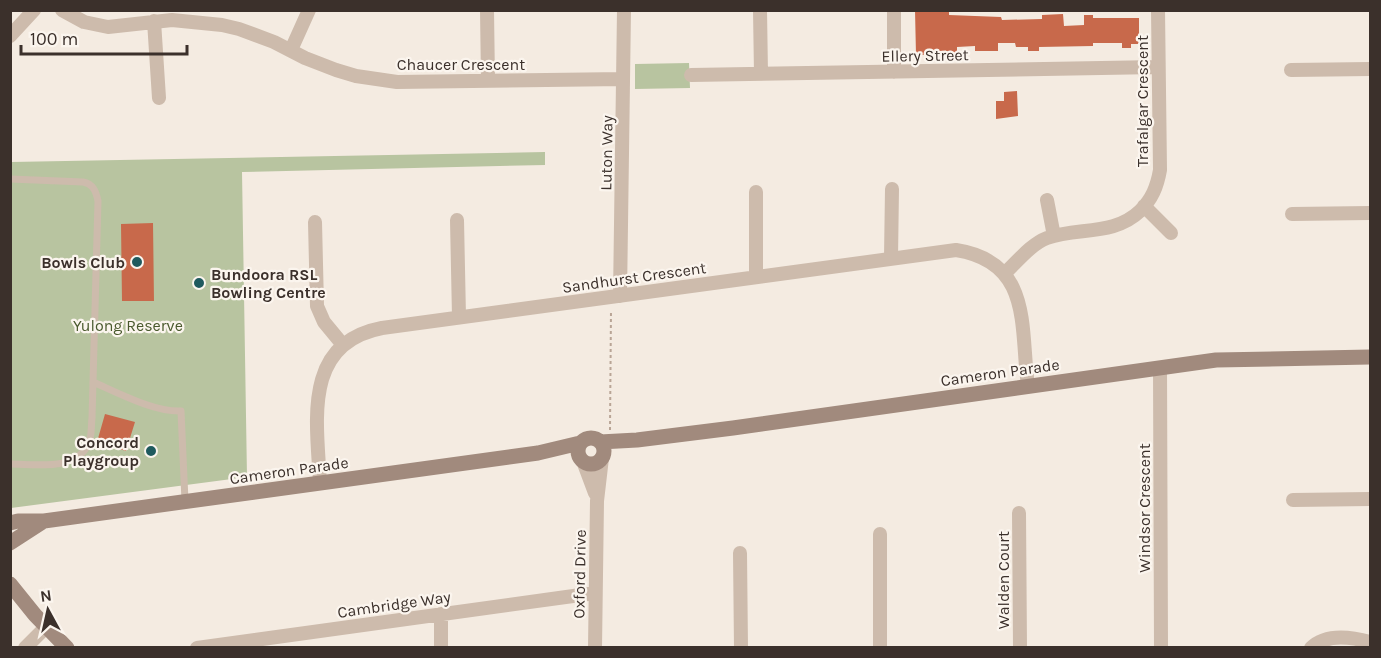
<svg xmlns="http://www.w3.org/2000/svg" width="1381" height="658" font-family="Karla,sans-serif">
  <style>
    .green { fill: #b8c4a0 }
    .building { fill: #c8694b }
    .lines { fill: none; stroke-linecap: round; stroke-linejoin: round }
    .path { stroke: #b9a596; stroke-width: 2; stroke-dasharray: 3 3; stroke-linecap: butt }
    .lane { stroke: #cdbbac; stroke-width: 7 }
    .street { stroke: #cdbbac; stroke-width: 14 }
    .secondary { stroke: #a18a7d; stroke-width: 15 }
    .poi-dot { fill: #1f5a5e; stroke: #fbf5ee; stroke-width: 2 }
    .labels { text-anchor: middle; stroke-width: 4.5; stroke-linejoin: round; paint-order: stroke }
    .street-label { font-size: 16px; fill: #3b302b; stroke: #fbf5ee }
    .poi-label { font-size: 16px; font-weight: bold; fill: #3b302b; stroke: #fbf5ee; text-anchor: end }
    .park-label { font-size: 16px; fill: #4a5a2e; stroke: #fbf5ee }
  </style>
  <rect width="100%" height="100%" fill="#f4ebe1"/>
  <path class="green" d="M689,63l1,25 -55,1v-25z
    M545,152v13l-303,7 5,305 -236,31v-346z"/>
  <path class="building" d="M915,10h34v5l52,2 1,3 40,-1v-4l21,-1 1,12 20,-1v-10h9v3h46v26h-8v4h-9v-5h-29v3l-54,1v4h-11v-4h-12l-1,-4h-17v8h-23v-5l-18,1v7l-41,1z
    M1017,91l1,25 -22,3v-18h8v-9z
    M153,223l1,78h-32l-1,-77z
    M105,414l30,8 -9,29 -29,-9z"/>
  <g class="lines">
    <path class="path" d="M610,430l1,-120"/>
    <path class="lane" d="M10,179l73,3c10,2 13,9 15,19l-6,217c-1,8 0,17 -3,24 -11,30 -54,22 -79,22
      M93,382c25,11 61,30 88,29l4,90"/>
    <path class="street" d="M62,10l22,12 24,5 64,-7 50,5 17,4 35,13 31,16 31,12 20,6 41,6 226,-3
      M487,10l1,71
      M760,10l1,64
      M894,10v62
      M154,21l5,77
      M10,36l24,-26
      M291,50l18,-40
      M1291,70l79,-1
      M691,75l467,-8
      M1047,200l7,36
      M1144,206l27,27
      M1292,214l78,-1
      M457,220l2,97
      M315,222l2,84 7,16 19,23
      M891,258l1,-69
      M1004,274c13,-12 27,-30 43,-36 31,-11 67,-2 93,-27 12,-12 17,-24 20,-41l-2,-160
      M756,277v-85
      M620,296l4,-286
      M1160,368l1,280
      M583,461l12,32
      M320,483c-3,-61 -18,-140 62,-155l574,-78c77,12 64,78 72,136
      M1293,500l77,-1
      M1019,513l1,135
      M880,534v114
      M740,553l1,95
      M441,614v34
      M25,648l22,-22
      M197,648l398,-55
      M595,648l2,-147 5,-43
      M1311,648c15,-15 41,-11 59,-6"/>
    <path class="secondary" d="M578 451a13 13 0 1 1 26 0a13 13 0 1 1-26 0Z
      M600,442l37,-2 96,-12 483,-68 154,-3
      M10,523l8,-2h26l494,-68 42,-10
      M10,543l34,-22
      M10,584l25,31 32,33"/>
  </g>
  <g class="poi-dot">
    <circle cx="137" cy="262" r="6"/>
    <circle cx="199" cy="283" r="6"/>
    <circle cx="151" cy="451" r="6"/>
  </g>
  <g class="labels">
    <g class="street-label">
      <text transform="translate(925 55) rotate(-1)" y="6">Ellery Street</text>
      <text x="461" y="70">Chaucer Crescent</text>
      <text transform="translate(1142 101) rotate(-90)" y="6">Trafalgar Crescent</text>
      <text transform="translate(606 153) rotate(-89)" y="6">Luton Way</text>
      <text transform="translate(634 277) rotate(-8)" y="6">Sandhurst Crescent</text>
      <text transform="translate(1000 372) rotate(-8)" y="6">Cameron Parade</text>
      <text transform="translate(289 470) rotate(-8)" y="6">Cameron Parade</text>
      <text transform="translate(1144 508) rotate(-90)" y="6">Windsor Crescent</text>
      <text transform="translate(579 574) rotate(-89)" y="6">Oxford Drive</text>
      <text transform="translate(1003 580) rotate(-90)" y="6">Walden Court</text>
      <text transform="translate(394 604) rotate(-8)" y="6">Cambridge Way</text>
    </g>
    <g class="poi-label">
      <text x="125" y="268">Bowls Club</text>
      <text x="211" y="280" text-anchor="start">Bundoora RSL<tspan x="211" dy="18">Bowling Centre</tspan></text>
      <text x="139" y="448">Concord<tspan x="139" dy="18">Playgroup</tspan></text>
    </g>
    <g class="park-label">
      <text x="128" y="331">Yulong Reserve</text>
    </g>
  </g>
  <rect width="1381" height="658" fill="none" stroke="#3b302b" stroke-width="24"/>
  <g transform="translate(48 610) rotate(352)" stroke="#fbf5ee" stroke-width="4.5" paint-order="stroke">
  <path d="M0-4.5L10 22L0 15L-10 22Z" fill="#3b302b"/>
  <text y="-9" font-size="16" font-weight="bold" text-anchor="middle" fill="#3b302b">N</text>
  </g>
  <path d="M21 45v9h166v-9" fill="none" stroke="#3b302b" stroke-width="3"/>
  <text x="30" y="45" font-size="18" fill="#3b302b" stroke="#fbf5ee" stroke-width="4.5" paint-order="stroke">100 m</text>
</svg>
